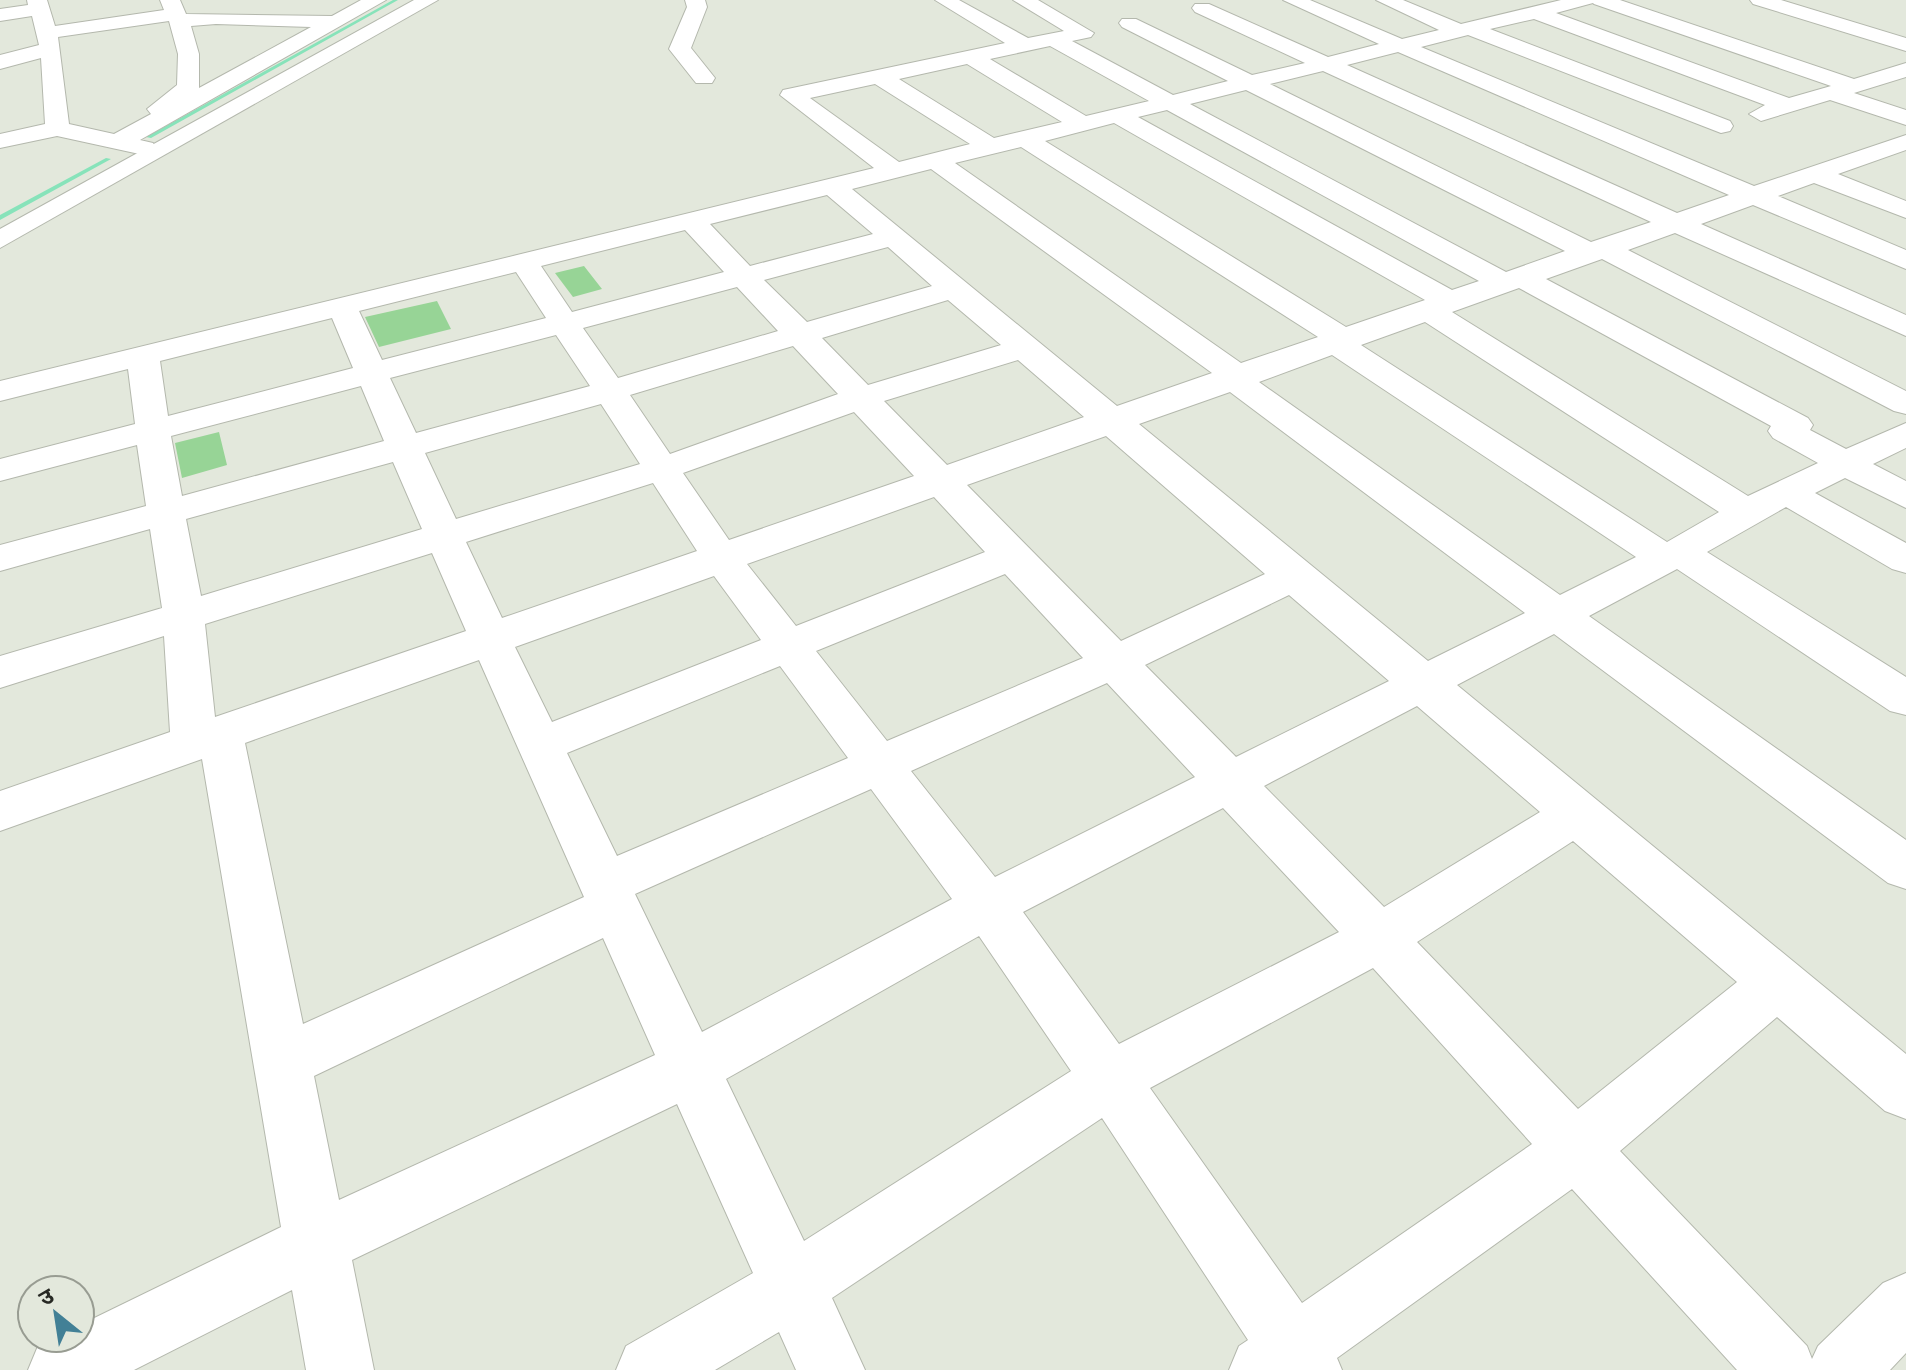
<svg xmlns="http://www.w3.org/2000/svg" width="1906" height="1370" font-family="Lora,'Noto Sans Devanagari',serif">
  <style>
    .lines { fill: none; stroke-linecap: round; stroke-linejoin: round }
    .stream { fill: #87e3ba; fill-rule: evenodd }
    .building { fill: #97d496 }
    .minor-casing { stroke: #b4b8ad; stroke-width: 2 }
    .highway-casing { stroke: #b4b8ad; stroke-width: 2 }
    .minor { fill: #fff; fill-rule: evenodd }
    .highway { fill: #fff; fill-rule: evenodd }
  </style>
  <rect width="100%" height="100%" fill="#e3e8dc"/>
  <g class="lines">
    <path class="stream" d="M393,0h5l-247,138 -5,-1z
      M106,158l5,1 -111,61v-5z"/>
  </g>
  <path class="building" d="M584,266l18,23 -29,8 -18,-24z
    M437,301l14,28 -72,18 -14,-30z
    M219,432l8,33 -45,13 -7,-35z"/>
  <g class="lines">
    <defs>
      <path id="minor" d="M27,0h20l8,26 109,-16 -4,-10h20l6,14 146,2 29,-16h25l-246,140 13,3 3,5 -12,7 -87,-19 -57,12v-14l45,-10 -4,-66 -41,11v-14l39,-10 -7,-29 -32,5v-12l28,-4zM169,21l9,33 -1,31 -30,24 4,5 -37,20 -45,-10 -11,-87zM216,24l95,3 -112,61v-34l-8,-28z
        M685,0h20l2,7 -16,41 24,30 -3,5h-16l-27,-34 18,-42z
        M935,0h24l69,38 36,-7 -51,-31h25l56,33 -3,4 -19,4 101,54 55,-14 -106,-54 -3,-4 3,-4h14l116,56 53,-12 -110,-51 -3,-4 3,-4h14l119,53 51,-13 -96,-44h27l92,39 37,-9 -63,-30h27l58,24 100,-24h59l234,79 52,-16v14l-52,16 52,17v15l-76,-25 -69,21 -12,-7 16,-9 -231,-86 -44,10 240,92 3,5 -3,5 -9,2 -253,-98 -47,12 333,139 152,-51v15l-68,24 68,27v17l-92,-35 -36,13 128,54v19l-153,-64 -52,19 205,91v21l-231,-103 -47,17 278,141v23l-12,-3 -292,-152 -56,20 262,139 5,7 -3,5 36,19 60,-26v25l-33,16 33,17v27l-61,-30 -30,15 91,50v30l-14,-4 -106,-62 -79,45 199,125v38l-16,-4 -213,-142 -88,47 317,224v49l-18,-6 -334,-249 -97,51 449,369v65l-21,-8 -108,-94 -157,134 187,195 5,13 6,-13 65,-63 23,-10v80l-16,17h-153l-165,-181 -235,169 5,12h-113l10,-24 9,-6 -146,-222 -270,180 33,72h-69l-17,-38 -64,38h-99l10,-24 127,-73 -76,-169 -325,156 22,110h-68l-14,-80 -158,80h-106l10,-24 16,-8h26v-13l201,-98 -79,-468 -202,72v-40l170,-59 -6,-96 -164,52v-32l162,-48 -12,-79 -150,42v-26l146,-39 -9,-61 -137,36v-22l135,-35 -7,-55 -128,32v-20l874,-213 -94,-73 3,-5 222,-47zM1593,3l1,1 237,82 -42,12 -233,-85zM1050,46l99,55 -63,15 -96,-57zM1398,52l331,143 -52,18 -330,-148zM967,64l95,58 -68,16 -95,-59zM1323,71l328,151 -60,20 -321,-158zM875,84l95,60 -71,18 -89,-64zM1246,90l319,161 -59,21 -316,-168zM1167,110l312,171 -27,9 -314,-173zM1114,123l311,177 -79,27 -301,-186zM1021,147l297,190 -77,26 -286,-200zM931,169l281,204 -95,33 -265,-217zM827,195l46,39 -123,32 -40,-42zM685,230l39,42 -152,40 -31,-46zM888,247l44,39 -125,36 -43,-42zM516,272l30,46 -164,42 -23,-49zM737,287l41,44 -160,47 -35,-50zM1519,288l252,138 -3,5 5,7 45,25 -70,33 -296,-184zM948,300l53,45 -133,40 -46,-47zM332,318l21,50 -185,48 -8,-55zM1425,322l294,190 -52,30 -306,-197zM556,335l34,51 -174,47 -26,-55zM793,346l45,48 -168,60 -40,-59zM1332,355l304,202 -76,38 -301,-213zM1018,360l66,57 -137,48 -63,-64zM361,386l23,55 -202,55 -11,-60zM1230,392l295,221 -97,48 -289,-237zM601,404l39,60 -184,55 -31,-66zM854,412l60,64 -185,64 -46,-67zM1106,436l159,138 -144,67 -154,-156zM393,462l29,67 -221,67 -15,-77zM653,483l44,68 -195,67 -36,-76zM934,497l51,55 -189,74 -49,-62zM432,553l34,78 -251,86 -10,-93zM1005,574l78,84 -196,83 -71,-90zM714,576l47,64 -209,82 -37,-75zM1289,595l100,86 -153,76 -91,-92zM479,660l105,237 -281,127 -58,-281zM780,666l68,92 -231,98 -50,-103zM1107,683l88,94 -200,100 -84,-106zM1417,706l123,106 -156,95 -120,-121zM871,789l81,110 -250,133 -67,-138zM1223,808l116,124 -220,112 -96,-132zM1573,841l164,141 -159,127 -161,-167zM979,936l92,135 -267,170 -78,-162zM603,938l52,117 -316,145 -25,-124zM1373,968l159,176 -230,159 -152,-215z
        M1750,0h31l125,38v13l-153,-47z"/>
      <path id="highway" d="M414,0h24l-438,248v-19z"/>
    </defs>
    <use href="#minor" class="minor-casing"/>
    <use href="#highway" class="highway-casing"/>
    <use href="#minor" class="minor"/>
    <use href="#highway" class="highway"/>
  </g>
  <g transform="translate(56 1314) rotate(330)"><circle r="38" fill="#e3e8dc" stroke="#989c92" stroke-width="2"/>
  <path d="M0-6L14 30L0 20L-14 30Z" fill="#428096"/>
  <text y="-12" font-size="22" font-weight="bold" text-anchor="middle" fill="#272924">उ</text>
  </g>
</svg>
